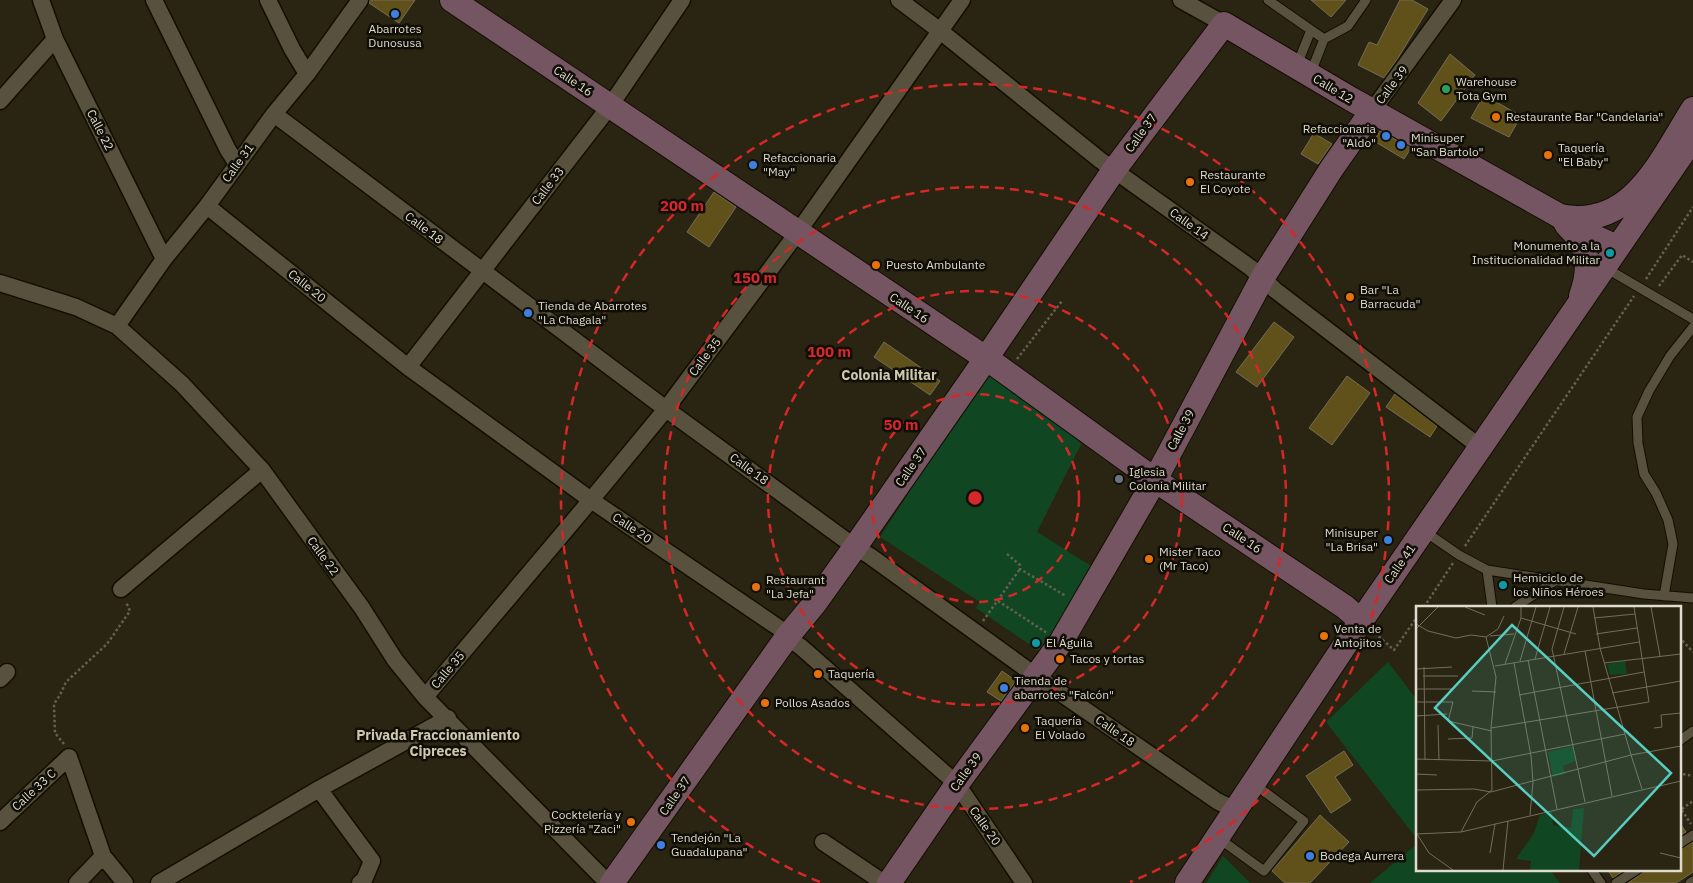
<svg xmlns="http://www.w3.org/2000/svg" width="1693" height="883" font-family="'IBM Plex Sans',sans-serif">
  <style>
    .green { fill: #114622 }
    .building { fill: #60511b; stroke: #736d58 }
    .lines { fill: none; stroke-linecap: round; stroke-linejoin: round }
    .lane-casing { stroke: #130e00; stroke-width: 11 }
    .street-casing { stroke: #130e00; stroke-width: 19 }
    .secondary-casing { stroke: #130e00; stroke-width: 26 }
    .path { stroke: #656150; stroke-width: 2.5; stroke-dasharray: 2.5 2.5; stroke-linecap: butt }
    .lane { stroke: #57513d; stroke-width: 9 }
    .street { stroke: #57513d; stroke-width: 16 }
    .secondary { stroke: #745561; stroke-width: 24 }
    .ring { fill: none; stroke: #d62828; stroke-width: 2.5; stroke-dasharray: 9 6 }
    .shop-dot { fill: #3f7fe0; stroke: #100e06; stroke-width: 2 }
    .leisure-dot { fill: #2e9e5b; stroke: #100e06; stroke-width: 2 }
    .food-dot { fill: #e8710a; stroke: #100e06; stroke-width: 2 }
    .culture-dot { fill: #0f9aa8; stroke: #100e06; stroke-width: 2 }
    .worship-dot { fill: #6b7280; stroke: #100e06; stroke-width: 2 }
    .labels { text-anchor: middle; stroke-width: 5; stroke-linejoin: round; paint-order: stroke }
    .poi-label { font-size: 12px; fill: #dfdcd0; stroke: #100e06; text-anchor: start }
    .street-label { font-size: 12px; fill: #dfdcd0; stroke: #100e06 }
    .neighbourhood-label { font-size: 14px; font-weight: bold; fill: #cfc8b1; stroke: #100e06 }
    .inset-road { fill: none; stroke: #726e5e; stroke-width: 1 }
    .view { fill: #57cec2; fill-opacity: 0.15; stroke: #57cec2; stroke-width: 2.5 }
    .inset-edge { fill: none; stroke: #dfdcd0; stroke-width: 2.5 }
    .centre { fill: #d62828; stroke: #100e06; stroke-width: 2.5 }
    .ring-label { font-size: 15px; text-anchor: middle; font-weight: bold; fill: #d62828; stroke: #100e06; stroke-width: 5; stroke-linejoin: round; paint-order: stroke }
  </style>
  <rect width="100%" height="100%" fill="#2a2512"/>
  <path class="green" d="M990,368l81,65 10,11 -44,88 59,37 -54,84 -66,-45 4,-6 -100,-65z
    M1388,662l29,38v139l-91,-117z
    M1417,844v25h132l11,14h-190z
    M1223,856l27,27h-44z"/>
  <path class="building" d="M370,0h45l-16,23 -30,-20z
    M1311,0h35l-15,17z
    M1400,0h12l16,9 -30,49 -14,20 -26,-13 11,-23 8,3z
    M1450,54l25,21 -34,46 -23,-18z
    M1484,95l37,21 -12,21 -38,-19z
    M1380,131l31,17 -7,11 -30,-18z
    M1314,133l18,11 -14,20 -17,-10z
    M714,192l22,15 -27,40 -22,-15z
    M1274,322l20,15 -37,50 -21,-15z
    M884,342l56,39 -10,14 -56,-38z
    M1347,376l23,17 -38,52 -23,-17z
    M1395,394l42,32 -7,11 -44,-30z
    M1002,671l14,10 -15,20 -14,-9z
    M1344,751l9,14 -18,12 16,23 -20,13 -25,-37z
    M1320,815l29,27 -39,41h-25l-13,-12z
    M1679,822l7,10 -7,4z
    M1693,842v30l-17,11h-48l13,-9 3,-5h35v-19z
    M1607,869h19l-13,9z"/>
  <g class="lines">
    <defs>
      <path id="lane" d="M1268,0l56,39
        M1297,65l14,-35
        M1310,75l14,-36 24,-13 18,-26
        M1604,267l89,52
        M1424,531l35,24 28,15 157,24 49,4
        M1487,570l5,37
        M1664,596l9,-52 -5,-24 -12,-27 -12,-19 -6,-31 -1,-26 12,-26 21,-35 23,-29
        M1515,607l40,-26
        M1679,741l14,-10
        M1217,837l47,34 40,-50 -50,-37
        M1679,844l14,-9
        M1591,869l10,14
        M1616,883l22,-14
        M1690,883l3,-2"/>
      <path id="street" d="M41,0l14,39 109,220
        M154,0l74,150 9,14
        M268,0l24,49 15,25
        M899,0l40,30 161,130 151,108 24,22 205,157
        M1181,0l43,24
        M0,101l55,-62
        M1372,111l81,-111
        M274,114l392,295 189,138 15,9 166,120 181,125 18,9
        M207,206l201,161 183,133 188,128 8,9 14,10 156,137 67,99
        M0,283l76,24 41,19 65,58 80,86 100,138 33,52 30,37 183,186
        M117,326l47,-67 43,-53 67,-92 33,-40 53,-74
        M408,367l202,-261 72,-106
        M121,589l141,-119
        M0,679l7,-7
        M425,697l166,-197 75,-91 132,-177 164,-232
        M319,789l53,72 -8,19 -4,3
        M0,822l69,-65 34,99 22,27
        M823,842l61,41
        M77,883l26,-27
        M159,883l160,-94 129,-71"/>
      <path id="secondary" d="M452,0l541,363 162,117 190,127 16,14
        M1560,216c72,15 101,-57 133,-107
        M1566,224c5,6 11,11 15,18 9,16 6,37 0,54
        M612,883l175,-246 28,-34 40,-56 130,-187 129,-190 110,-146 127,75 207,116 30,19 29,13
        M889,883l68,-99 104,-142 94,-162 108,-203 69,-109 40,-57
        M1187,883l174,-262 332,-483"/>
    </defs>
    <use href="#lane" class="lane-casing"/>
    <use href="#street" class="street-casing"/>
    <use href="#secondary" class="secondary-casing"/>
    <path class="path" d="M1646,279l47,-72
      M1659,286l23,-31 11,7
      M1017,359l45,-58
      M1465,546l169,-250
      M1007,554l13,11v4l46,27
      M998,601l49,32
      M1424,607l29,-44
      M983,621l37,-52
      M1375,633l19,17 23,-33
      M1679,637l14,15
      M64,744l-9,-11 -1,-29 6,-9 6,-13 41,-38 23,-33 -4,-9
      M1679,777l4,-3 10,2
      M1679,806l12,18
      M1682,809l11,-8"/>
    <use href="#lane" class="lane"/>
    <use href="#street" class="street"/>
    <use href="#secondary" class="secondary"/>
  </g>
  <g class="ring">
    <circle cx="975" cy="498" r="104"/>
    <circle cx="975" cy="498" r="207"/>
    <circle cx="975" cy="498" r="311"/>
    <path d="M820 882A414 414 0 1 1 1130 882"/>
  </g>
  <g class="shop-dot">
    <circle cx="395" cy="14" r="5"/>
    <circle cx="1386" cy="136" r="5"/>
    <circle cx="1401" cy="145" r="5"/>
    <circle cx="753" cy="165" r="5"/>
    <circle cx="528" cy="313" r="5"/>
    <circle cx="1388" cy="540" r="5"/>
    <circle cx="1004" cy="688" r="5"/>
    <circle cx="661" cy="845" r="5"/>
    <circle cx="1310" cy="856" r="5"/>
  </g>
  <circle class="leisure-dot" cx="1446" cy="89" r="5"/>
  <g class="food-dot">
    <circle cx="1496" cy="117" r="5"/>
    <circle cx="1548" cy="155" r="5"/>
    <circle cx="1190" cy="182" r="5"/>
    <circle cx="876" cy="265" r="5"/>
    <circle cx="1350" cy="297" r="5"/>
    <circle cx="1149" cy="559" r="5"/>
    <circle cx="756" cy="587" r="5"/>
    <circle cx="1324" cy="636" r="5"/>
    <circle cx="1060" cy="659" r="5"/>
    <circle cx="818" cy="674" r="5"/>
    <circle cx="765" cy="703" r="5"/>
    <circle cx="1025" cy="728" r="5"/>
    <circle cx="631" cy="822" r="5"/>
  </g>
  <g class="culture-dot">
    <circle cx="1610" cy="253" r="5"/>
    <circle cx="1503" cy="585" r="5"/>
    <circle cx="1036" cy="643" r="5"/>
  </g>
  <circle class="worship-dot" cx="1119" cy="479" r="5"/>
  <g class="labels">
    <g class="poi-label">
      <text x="395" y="33" text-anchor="middle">Abarrotes<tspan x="395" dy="14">Dunosusa</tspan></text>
      <text x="1456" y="86">Warehouse<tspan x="1456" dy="14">Tota Gym</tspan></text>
      <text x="1506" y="121">Restaurante Bar "Candelaria"</text>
      <text x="1376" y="133" text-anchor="end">Refaccionaria<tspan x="1376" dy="14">"Aldo"</tspan></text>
      <text x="1411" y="142">Minisuper<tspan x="1411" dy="14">"San Bartolo"</tspan></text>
      <text x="1558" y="152">Taquería<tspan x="1558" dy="14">"El Baby"</tspan></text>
      <text x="763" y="162">Refaccionaria<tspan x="763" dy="14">"May"</tspan></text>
      <text x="1200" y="179">Restaurante<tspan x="1200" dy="14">El Coyote</tspan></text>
      <text x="1600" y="250" text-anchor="end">Monumento a la<tspan x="1600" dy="14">Institucionalidad Militar</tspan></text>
      <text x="886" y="269">Puesto Ambulante</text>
      <text x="1360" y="294">Bar "La<tspan x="1360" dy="14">Barracuda"</tspan></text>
      <text x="538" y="310">Tienda de Abarrotes<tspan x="538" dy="14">"La Chagala"</tspan></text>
      <text x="1129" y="476">Iglesia<tspan x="1129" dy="14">Colonia Militar</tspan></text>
      <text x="1378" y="537" text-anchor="end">Minisuper<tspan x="1378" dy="14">"La Brisa"</tspan></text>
      <text x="1159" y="556">Mister Taco<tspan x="1159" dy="14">(Mr Taco)</tspan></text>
      <text x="1513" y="582">Hemiciclo de<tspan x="1513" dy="14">los Niños Héroes</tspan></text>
      <text x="766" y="584">Restaurant<tspan x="766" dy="14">"La Jefa"</tspan></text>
      <text x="1334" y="633">Venta de<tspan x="1334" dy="14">Antojitos</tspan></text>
      <text x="1046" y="647">El Águila</text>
      <text x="1070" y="663">Tacos y tortas</text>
      <text x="828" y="678">Taquería</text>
      <text x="1014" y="685">Tienda de<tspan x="1014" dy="14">abarrotes "Falcón"</tspan></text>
      <text x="775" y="707">Pollos Asados</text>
      <text x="1035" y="725">Taquería<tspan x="1035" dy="14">El Volado</tspan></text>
      <text x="621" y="819" text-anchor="end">Cocktelería y<tspan x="621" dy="14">Pizzería "Zaci"</tspan></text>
      <text x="671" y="842">Tendejón "La<tspan x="671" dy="14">Guadalupana"</tspan></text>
      <text x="1320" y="860">Bodega Aurrera</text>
    </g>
    <g class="street-label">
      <text transform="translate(573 81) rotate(34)" y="4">Calle 16</text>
      <text transform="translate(1392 85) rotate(-53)" y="4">Calle 39</text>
      <text transform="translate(1333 89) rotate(31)" y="4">Calle 12</text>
      <text transform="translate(100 130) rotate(63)" y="4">Calle 22</text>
      <text transform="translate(1141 133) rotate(-54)" y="4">Calle 37</text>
      <text transform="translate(238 163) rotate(-54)" y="4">Calle 31</text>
      <text transform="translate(548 186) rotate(-52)" y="4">Calle 33</text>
      <text transform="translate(1189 224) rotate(36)" y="4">Calle 14</text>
      <text transform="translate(424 228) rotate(37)" y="4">Calle 18</text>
      <text transform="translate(307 286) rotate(39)" y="4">Calle 20</text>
      <text transform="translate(909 308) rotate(34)" y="4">Calle 16</text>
      <text transform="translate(705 357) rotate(-53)" y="4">Calle 35</text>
      <text transform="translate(1181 430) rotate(-62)" y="4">Calle 39</text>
      <text transform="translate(911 467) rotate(-55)" y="4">Calle 37</text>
      <text transform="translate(749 469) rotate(36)" y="4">Calle 18</text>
      <text transform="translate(632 528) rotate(34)" y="4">Calle 20</text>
      <text transform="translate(1242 538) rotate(34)" y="4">Calle 16</text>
      <text transform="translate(323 556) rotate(54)" y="4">Calle 22</text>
      <text transform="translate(1400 564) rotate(-55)" y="4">Calle 41</text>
      <text transform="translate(448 670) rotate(-50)" y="4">Calle 35</text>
      <text transform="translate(1115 731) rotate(35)" y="4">Calle 18</text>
      <text transform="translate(966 772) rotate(-54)" y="4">Calle 39</text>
      <text transform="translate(34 790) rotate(-43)" y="4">Calle 33 C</text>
      <text transform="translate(675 796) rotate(-55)" y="4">Calle 37</text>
      <text transform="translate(985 826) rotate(55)" y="4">Calle 20</text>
    </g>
    <g class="neighbourhood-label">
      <text x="889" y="380">Colonia Militar</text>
      <text x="438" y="740">Privada Fraccionamiento<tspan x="438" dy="16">Cipreces</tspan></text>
    </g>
  </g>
  <g transform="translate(1416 606)">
    <rect width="265" height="265" fill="#2a2512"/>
    <path d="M209,55l2,13 -17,1 -3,-11zM157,140l2,15 -12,5 2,8 -12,3 -5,-25zM168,202l-5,62h-49l1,-9 -15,-2 18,-26 6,-18 12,-3 1,13 18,3 2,-19z" fill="#114622"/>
    <path class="inset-road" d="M49,1l20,8M148,1l-12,42 33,153M177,1l7,41 31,107 50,-9M235,1l9,49M105,12l55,16M178,12l41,-4M0,18l12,7 28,7 15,-3 15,2M0,23l22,-22M180,28l41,-6M74,30l24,-2M169,45l27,145M148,48l14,-47M119,53l15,-52M112,54l29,149M104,55l16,-54M98,57l17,93 2,26 -3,33M188,57l77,-9M89,58l16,-46v-11M79,60l144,-24M8,61l1,93M0,63l36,-2M7,70h35M0,83h38M56,85l24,1M196,87l69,-12M103,89l125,-23M0,96h37l-5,19 44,10M0,110l31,-2M22,119l1,35M75,122l158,-26 -15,-95M238,122l8,-1 -1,-12 20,-2M32,133l24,-1 1,-11M0,153l76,2 133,-27M0,168l21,1M0,184l58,-1 17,3 140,-37 11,34M45,226l16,-30 15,-12 -1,-62 5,-51 -10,-40 12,-8 6,-13M0,228l45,-2 220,-51M1,228l12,19 24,17M74,247l5,-29M244,247l21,5M87,264l5,-49"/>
    <path class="view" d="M96,19l159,148 -77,83 -159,-148z"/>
    <rect width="265" height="265" class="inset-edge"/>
  </g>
  <circle cx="975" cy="498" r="8" class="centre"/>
  <g class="ring-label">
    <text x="682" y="211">200 m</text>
    <text x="755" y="283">150 m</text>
    <text x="829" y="357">100 m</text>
    <text x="901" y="430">50 m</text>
  </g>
</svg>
